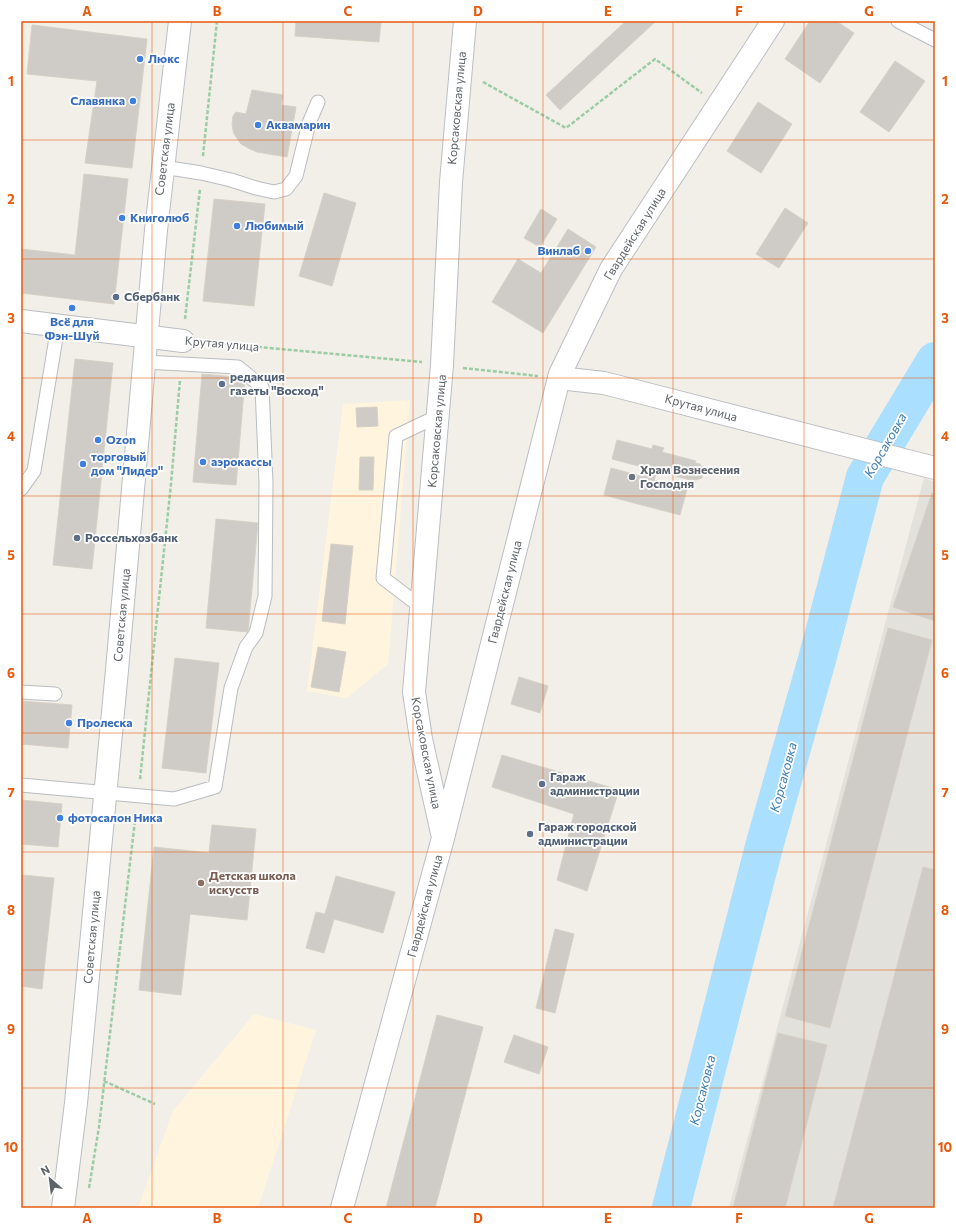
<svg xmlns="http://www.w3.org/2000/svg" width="956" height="1229" font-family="Commissioner,sans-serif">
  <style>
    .commercial { fill: #fff5df }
    .industrial { fill: #e2e1db }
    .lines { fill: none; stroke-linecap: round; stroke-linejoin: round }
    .river { stroke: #aadfff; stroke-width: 38 }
    .building { fill: #cfcbc6; stroke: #d7d0c5 }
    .lane-casing { stroke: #b9bdc1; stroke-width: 15 }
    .street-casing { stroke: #b9bdc1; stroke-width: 24 }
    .secondary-casing { stroke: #babec3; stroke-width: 24 }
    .path { stroke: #9bcca6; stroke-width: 2.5; stroke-dasharray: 4 2; stroke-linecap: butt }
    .lane { stroke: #fff; stroke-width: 13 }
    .street { stroke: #fff; stroke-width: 22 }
    .secondary { stroke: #fff; stroke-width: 22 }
    .grid { fill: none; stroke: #e8590c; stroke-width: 1; stroke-opacity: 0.55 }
    .shop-dot { fill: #3f7fe0; stroke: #fff; stroke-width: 1.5 }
    .service-dot { fill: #5c6f8a; stroke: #fff; stroke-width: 1.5 }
    .worship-dot { fill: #6b7280; stroke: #fff; stroke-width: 1.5 }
    .education-dot { fill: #8d6e63; stroke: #fff; stroke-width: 1.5 }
    .labels { text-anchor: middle; stroke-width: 3.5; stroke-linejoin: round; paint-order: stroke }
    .shop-label { font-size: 12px; font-weight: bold; fill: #366cbe; stroke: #fff; text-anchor: start }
    .street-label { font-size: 12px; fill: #5e6368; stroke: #fff }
    .service-label { font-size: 12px; font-weight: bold; fill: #4e5e75; stroke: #fff; text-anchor: start }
    .worship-label { font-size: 12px; font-weight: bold; fill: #5b616d; stroke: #fff; text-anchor: start }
    .education-label { font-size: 12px; font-weight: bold; fill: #785e54; stroke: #fff; text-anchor: start }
    .water-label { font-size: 13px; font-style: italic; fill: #3b7bb0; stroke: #fff }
    .neatline { fill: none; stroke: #e8590c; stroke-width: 1.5 }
    .grid-label { font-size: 13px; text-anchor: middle; font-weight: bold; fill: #e8590c }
  </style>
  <rect width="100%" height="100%" fill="#f1efe7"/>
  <path class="commercial" d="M410,400l-22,264 -41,34 -40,-7 36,-287z
    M254,1014l62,16 -58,178h-120l35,-97z"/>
  <path class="industrial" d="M924,478l11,4v726h-206z"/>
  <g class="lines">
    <path class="river" d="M671,1208l94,-365 53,-187 47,-179 70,-116"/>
  </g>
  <path class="building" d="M296,21h85l-2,21 -84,-6z
    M626,21h30l-96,89 -14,-15z
    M810,21h26l18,12 -34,50 -35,-24z
    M32,25l115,14 -15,129 -47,-5 12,-82 -70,-7z
    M895,61l30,20 -36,51 -29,-20z
    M252,90l31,5 -2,10 15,2 -9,50 -30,-5 -7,-3 -9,-5 -7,-10 -2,-9 1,-9 3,-4 10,2z
    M758,102l34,22 -31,49 -34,-22z
    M84,174l44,5 -14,125 -93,-11v-44l54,6z
    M324,193l32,10 -24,83 -33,-10z
    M214,199l51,5 -11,102 -51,-5z
    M785,208l23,15 -29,45 -23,-14z
    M541,209l16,10 -17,28 -16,-9z
    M568,229l28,18 -53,86 -51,-31 26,-43 23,14z
    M75,359l38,4 -21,206 -39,-4z
    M202,374l43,4 -9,107 -43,-3z
    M377,407l1,19 -21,1 -1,-19z
    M617,440l35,9 1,-4 11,3 -2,4 34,9 -1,2 5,1 4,6 -2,8 -6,2 -5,-1 -1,1 -33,-9 -3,9 33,9 -7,26 -76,-20 7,-27 33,9 2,-9 -34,-9z
    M360,457h14l-1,33h-14z
    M932,493l3,1v127l-42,-14z
    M216,519l42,4 -10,109 -42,-4z
    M331,544l22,2 -8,78 -23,-3z
    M888,628l44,12 -102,388 -45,-12z
    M318,647l28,5 -7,40 -28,-5z
    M175,658l44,5 -13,110 -44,-5z
    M519,677l29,9 -8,27 -29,-9z
    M21,701l51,4 -4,43 -47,-4z
    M502,755l117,35 -32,101 -30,-11 17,-66 -82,-27z
    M21,800l41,4 -4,43 -37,-3z
    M212,825l44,4 -9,91 -57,-6 -9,81 -42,-5 15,-143 55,6z
    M923,867l12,3v338h-102z
    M21,875l33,3 -12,111 -21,-3z
    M336,876l59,16 -12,41 -49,-14 -10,34 -18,-5 10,-36 9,2z
    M555,929l19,5 -19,79 -19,-5z
    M437,1015l46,12 -48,181h-49z
    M778,1033l49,12 -42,163h-52z
    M514,1035l34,12 -9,27 -35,-12z"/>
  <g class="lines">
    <defs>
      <path id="lane" d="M898,21l37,19
        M163,167l38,6 30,7 25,8 18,4 12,-3 10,-13 13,-53 9,-21
        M21,489l13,-18 24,-145
        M421,607l-38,-29 13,-142 42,-20
        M21,692l34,2
        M21,785l153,14 41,-12 16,-99 15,-41 10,-14 9,-37 1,-113 -4,-96 -24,-20 -94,-5"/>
      <path id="street" d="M21,321l162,20
        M559,378l45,5 331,85"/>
      <path id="secondary" d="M442,833l-21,-94 -7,-47 28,-327 9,-183 14,-161
        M63,1208l13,-105 41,-433 39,-440 24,-209
        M342,1208l101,-370 117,-464 51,-105 162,-248"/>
    </defs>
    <use href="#lane" class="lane-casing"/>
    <use href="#street" class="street-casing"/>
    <use href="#secondary" class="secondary-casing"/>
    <path class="path" d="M483,82l83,46 89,-69 47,34
      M203,156l14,-135
      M185,319l15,-130
      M204,342l218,20
      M463,368l75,8
      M140,779l31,-295 9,-104
      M104,1081l51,23
      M89,1188l10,-61 37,-315"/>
    <use href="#lane" class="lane"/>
    <use href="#street" class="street"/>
    <use href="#secondary" class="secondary"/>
  </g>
  <path class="grid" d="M152,21v1187M283,21v1187M413,21v1187M543,21v1187M673,21v1187M804,21v1187M21,140h914M21,259h914M21,378h914M21,496h914M21,614h914M21,733h914M21,852h914M21,970h914M21,1088h914"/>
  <g class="shop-dot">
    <circle cx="140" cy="59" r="4"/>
    <circle cx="133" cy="101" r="4"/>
    <circle cx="258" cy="125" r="4"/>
    <circle cx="122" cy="218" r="4"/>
    <circle cx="237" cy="226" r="4"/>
    <circle cx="588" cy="251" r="4"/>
    <circle cx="72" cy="308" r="4"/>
    <circle cx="98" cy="440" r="4"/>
    <circle cx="203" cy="462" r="4"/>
    <circle cx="83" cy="464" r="4"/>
    <circle cx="69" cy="723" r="4"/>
    <circle cx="60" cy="818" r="4"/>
  </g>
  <g class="service-dot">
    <circle cx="116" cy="297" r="4"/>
    <circle cx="222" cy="384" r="4"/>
    <circle cx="77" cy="538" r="4"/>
    <circle cx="542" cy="784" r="4"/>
    <circle cx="530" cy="834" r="4"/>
  </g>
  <circle class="worship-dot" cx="632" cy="477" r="4"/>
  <circle class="education-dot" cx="201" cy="883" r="4"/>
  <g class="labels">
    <g class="shop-label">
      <text x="148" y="63">Люкс</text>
      <text x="125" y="105" text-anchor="end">Славянка</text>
      <text x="266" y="129">Аквамарин</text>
      <text x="130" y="222">Книголюб</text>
      <text x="245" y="230">Любимый</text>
      <text x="580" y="255" text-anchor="end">Винлаб</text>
      <text x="72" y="326" text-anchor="middle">Всё для<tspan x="72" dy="14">Фэн-Шуй</tspan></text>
      <text x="106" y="444">Ozon</text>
      <text x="91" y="461">торговый<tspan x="91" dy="14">дом "Лидер"</tspan></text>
      <text x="211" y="466">аэрокассы</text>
      <text x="77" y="727">Пролеска</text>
      <text x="68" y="822">фотосалон Ника</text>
    </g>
    <g class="street-label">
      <text transform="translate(457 108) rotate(-85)" y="4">Корсаковская улица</text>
      <text transform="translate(165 149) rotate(-83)" y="4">Советская улица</text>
      <text transform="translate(635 234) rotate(-58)" y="4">Гвардейская улица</text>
      <text transform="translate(222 344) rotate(5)" y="4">Крутая улица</text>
      <text transform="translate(701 408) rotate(15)" y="4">Крутая улица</text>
      <text transform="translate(437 431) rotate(-85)" y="4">Корсаковская улица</text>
      <text transform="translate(505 592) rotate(-76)" y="4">Гвардейская улица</text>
      <text transform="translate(122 615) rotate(-85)" y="4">Советская улица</text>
      <text transform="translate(426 753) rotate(79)" y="4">Корсаковская улица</text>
      <text transform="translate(425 906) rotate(-75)" y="4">Гвардейская улица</text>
      <text transform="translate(92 937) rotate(-85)" y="4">Советская улица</text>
    </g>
    <g class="service-label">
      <text x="124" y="301">Сбербанк</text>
      <text x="230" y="381">редакция<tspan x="230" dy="14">газеты "Восход"</tspan></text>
      <text x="85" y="542">Россельхозбанк</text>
      <text x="550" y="781">Гараж<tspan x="550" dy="14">администрации</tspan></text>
      <text x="538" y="831">Гараж городской<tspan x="538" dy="14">администрации</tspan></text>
    </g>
    <g class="worship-label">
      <text x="640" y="474">Храм Вознесения<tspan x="640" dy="14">Господня</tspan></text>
    </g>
    <g class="education-label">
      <text x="209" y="880">Детская школа<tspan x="209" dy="14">искусств</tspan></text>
    </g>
    <g class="water-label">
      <text transform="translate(885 445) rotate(-60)" y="5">Корсаковка</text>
      <text transform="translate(783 777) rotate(-75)" y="5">Корсаковка</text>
      <text transform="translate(702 1090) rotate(-76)" y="5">Корсаковка</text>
    </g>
  </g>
  <rect width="956" height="1229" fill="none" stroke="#ffffff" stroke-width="44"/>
  <g transform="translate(50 1179) rotate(332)" stroke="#ffffff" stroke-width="3" paint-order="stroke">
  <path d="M0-3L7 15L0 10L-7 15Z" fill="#5e6368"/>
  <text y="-6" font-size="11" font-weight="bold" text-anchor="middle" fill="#5e6368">N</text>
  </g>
  <rect x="22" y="22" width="912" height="1185" class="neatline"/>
  <g class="grid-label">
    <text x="87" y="16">A</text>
    <text x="217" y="16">B</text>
    <text x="348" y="16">C</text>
    <text x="478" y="16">D</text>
    <text x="608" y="16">E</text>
    <text x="739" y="16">F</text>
    <text x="869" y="16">G</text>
    <text x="11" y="86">1</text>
    <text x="945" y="86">1</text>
    <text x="11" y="204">2</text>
    <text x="945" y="204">2</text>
    <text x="11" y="323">3</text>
    <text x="945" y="323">3</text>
    <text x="11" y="441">4</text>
    <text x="945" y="441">4</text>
    <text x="11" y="560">5</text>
    <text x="945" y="560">5</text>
    <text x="11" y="678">6</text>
    <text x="945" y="678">6</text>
    <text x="11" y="797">7</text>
    <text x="945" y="797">7</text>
    <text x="11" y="915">8</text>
    <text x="945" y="915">8</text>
    <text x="11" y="1034">9</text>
    <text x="945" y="1034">9</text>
    <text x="11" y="1152">10</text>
    <text x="945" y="1152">10</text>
    <text x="87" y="1223">A</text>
    <text x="217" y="1223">B</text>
    <text x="348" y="1223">C</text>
    <text x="478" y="1223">D</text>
    <text x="608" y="1223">E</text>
    <text x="739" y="1223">F</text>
    <text x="869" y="1223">G</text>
  </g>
</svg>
